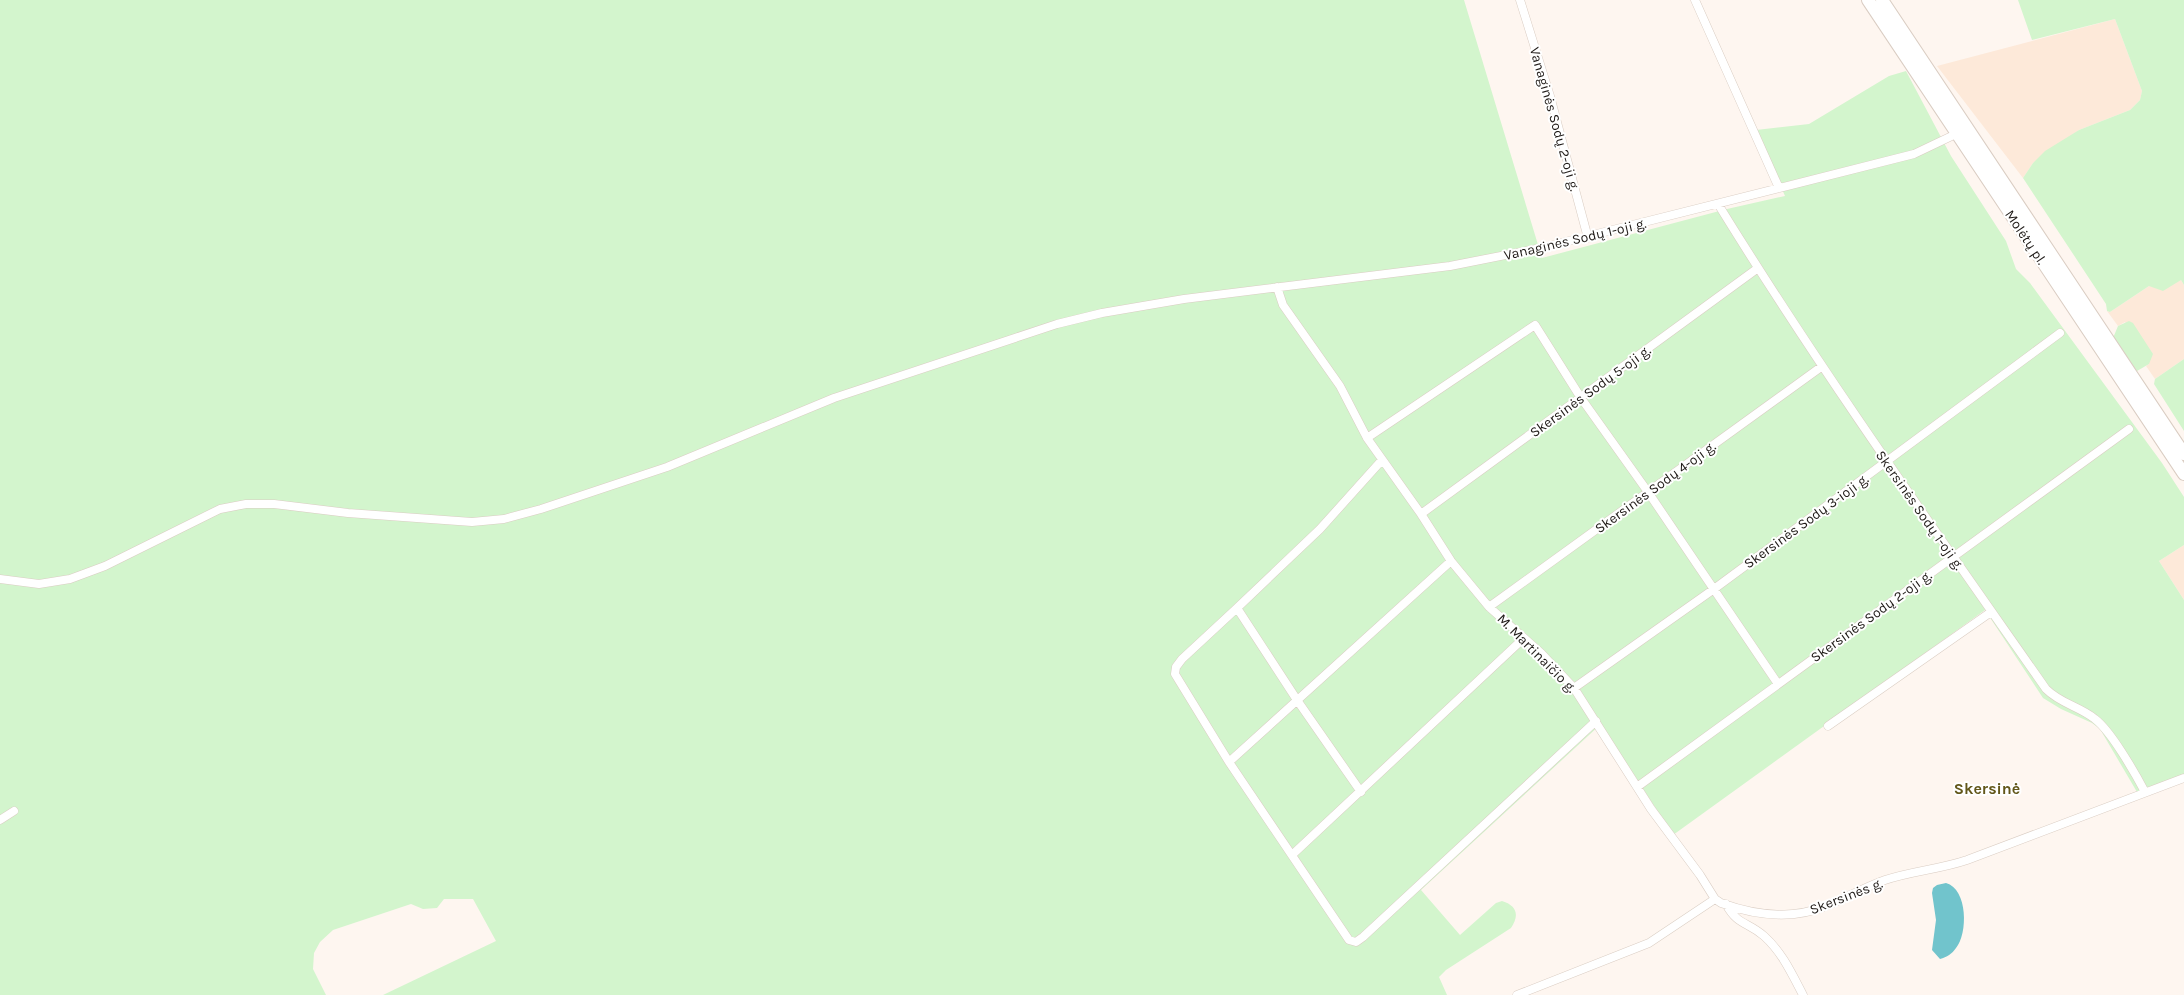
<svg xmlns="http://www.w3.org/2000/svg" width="2184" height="995" font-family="Karla,sans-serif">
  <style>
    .built { fill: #fde9d9 }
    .green { fill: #d3f5cd }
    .water { fill: #71c4cc }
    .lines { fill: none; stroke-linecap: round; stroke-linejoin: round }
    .minor-casing { stroke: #dacdc3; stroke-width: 9 }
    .trunk-casing { stroke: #dacdc3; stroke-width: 14 }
    .minor { stroke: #fff; stroke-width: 8 }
    .trunk { stroke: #fff; stroke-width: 12 }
    .labels { text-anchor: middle; stroke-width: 4; stroke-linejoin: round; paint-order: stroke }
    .street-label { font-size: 14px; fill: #1f1a17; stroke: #fff }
    .quarter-label { font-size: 16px; font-weight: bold; fill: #62571a; stroke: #fff }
  </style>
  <rect width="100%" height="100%" fill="#fef6f0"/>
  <path class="built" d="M2115,19l27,72 -2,9 -10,10 -51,20 -46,33 -10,15 -86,-112z
    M2181,280l3,5v74l-29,20 -9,-13 3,-2 -24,-42 -7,4 -11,-15 3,1 39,-26z
    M2184,545v55l-25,-39z"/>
  <path class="green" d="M0,0h1464l78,258 185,-49 58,-13 -29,-66 53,-6 80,-48 17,-5 45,85 55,85 10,28 14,14 132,180 22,34v48l-25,16 25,39v175l-47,17 -37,-63 -8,-6 -31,-14 -18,-11 -58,-88 -312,225 -72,-111 -180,166 39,45 36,-32 6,-2c16,5 17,15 9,27l-65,42 -7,7 8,18h-1064l113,-54 -23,-42h-29l-7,9 -14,1 -12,-5 -78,26 -13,12 -6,11 -1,16 13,26h-326z
    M2018,0h166v285l-3,-5 -18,11 -14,-5 -39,26 -3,-1 -1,-7 -83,-126 10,-15 12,-12 34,-21 51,-20 10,-10 2,-9 -27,-72 -83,21z
    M2129,321l4,2 20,31 -4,10 -12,7 -24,-33 5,-12z
    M2184,359v72l-30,-47 1,-5z"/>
  <path class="water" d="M1946,883c22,6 22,51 10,65 -4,6 -9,9 -16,11l-8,-9 4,-30 -4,-27 1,-5 4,-3z"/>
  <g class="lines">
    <defs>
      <path id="minor" d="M1520,0l30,96 38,142
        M1695,0l84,188
        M1718,204c103,167 216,325 328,485 15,15 33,17 49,30 16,12 40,54 50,73
        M1277,287l6,18 57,81 27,52 54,76 30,47 38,46 52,46 33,35 77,121 49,66 15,24 6,4c33,12 71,17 105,3 20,-8 39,-19 59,-26 27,-9 56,-11 82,-20l217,-82
        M1367,438l168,-113 46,73 67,94 130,192
        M1421,514l337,-246
        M0,579l39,5 31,-5 35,-13 115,-57 26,-5h28l74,9 124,9 32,-3 37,-10 126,-42 167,-69 223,-74 45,-11 82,-14 266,-33 91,-18 373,-94 42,-20
        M1489,607l332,-240
        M1237,608l-55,51 -6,8 -1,7 54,88 120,178 7,2 7,-5 233,-216
        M1574,688l140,-99 346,-256
        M1828,726l163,-114
        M1229,762l222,-201
        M1637,787l492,-358
        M1361,792l-64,-92 -60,-92 83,-79 62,-69
        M0,820l14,-9
        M1292,855l232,-217
        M1726,904c12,22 21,17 38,32 18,16 28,38 39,59
        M1517,995l132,-52 66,-44"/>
      <path id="trunk" d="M1868,0l316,474
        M1882,0l302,454"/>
    </defs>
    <use href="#minor" class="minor-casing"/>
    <use href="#trunk" class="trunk-casing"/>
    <use href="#minor" class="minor"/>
    <use href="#trunk" class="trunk"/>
  </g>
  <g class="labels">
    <g class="street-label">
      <text transform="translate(1555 119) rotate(74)" y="5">Vanaginės Sodų 2-oji g.</text>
      <text transform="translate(2026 237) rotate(56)" y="5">Molėtų pl.</text>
      <text transform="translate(1575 239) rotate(-13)" y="5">Vanaginės Sodų 1-oji g.</text>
      <text transform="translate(1590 391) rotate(-36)" y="5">Skersinės Sodų 5-oji g.</text>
      <text transform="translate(1655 487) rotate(-36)" y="5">Skersinės Sodų 4-oji g.</text>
      <text transform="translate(1920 510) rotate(55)" y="5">Skersinės Sodų 1-oji g.</text>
      <text transform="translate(1806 521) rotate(-36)" y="5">Skersinės Sodų 3-ioji g.</text>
      <text transform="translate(1871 616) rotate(-36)" y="5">Skersinės Sodų 2-oji g.</text>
      <text transform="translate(1537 653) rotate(45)" y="5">M. Martinaičio g.</text>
      <text transform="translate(1846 896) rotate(-21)" y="5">Skersinės g.</text>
    </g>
    <g class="quarter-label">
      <text x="1987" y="794">Skersinė</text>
    </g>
  </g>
</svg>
